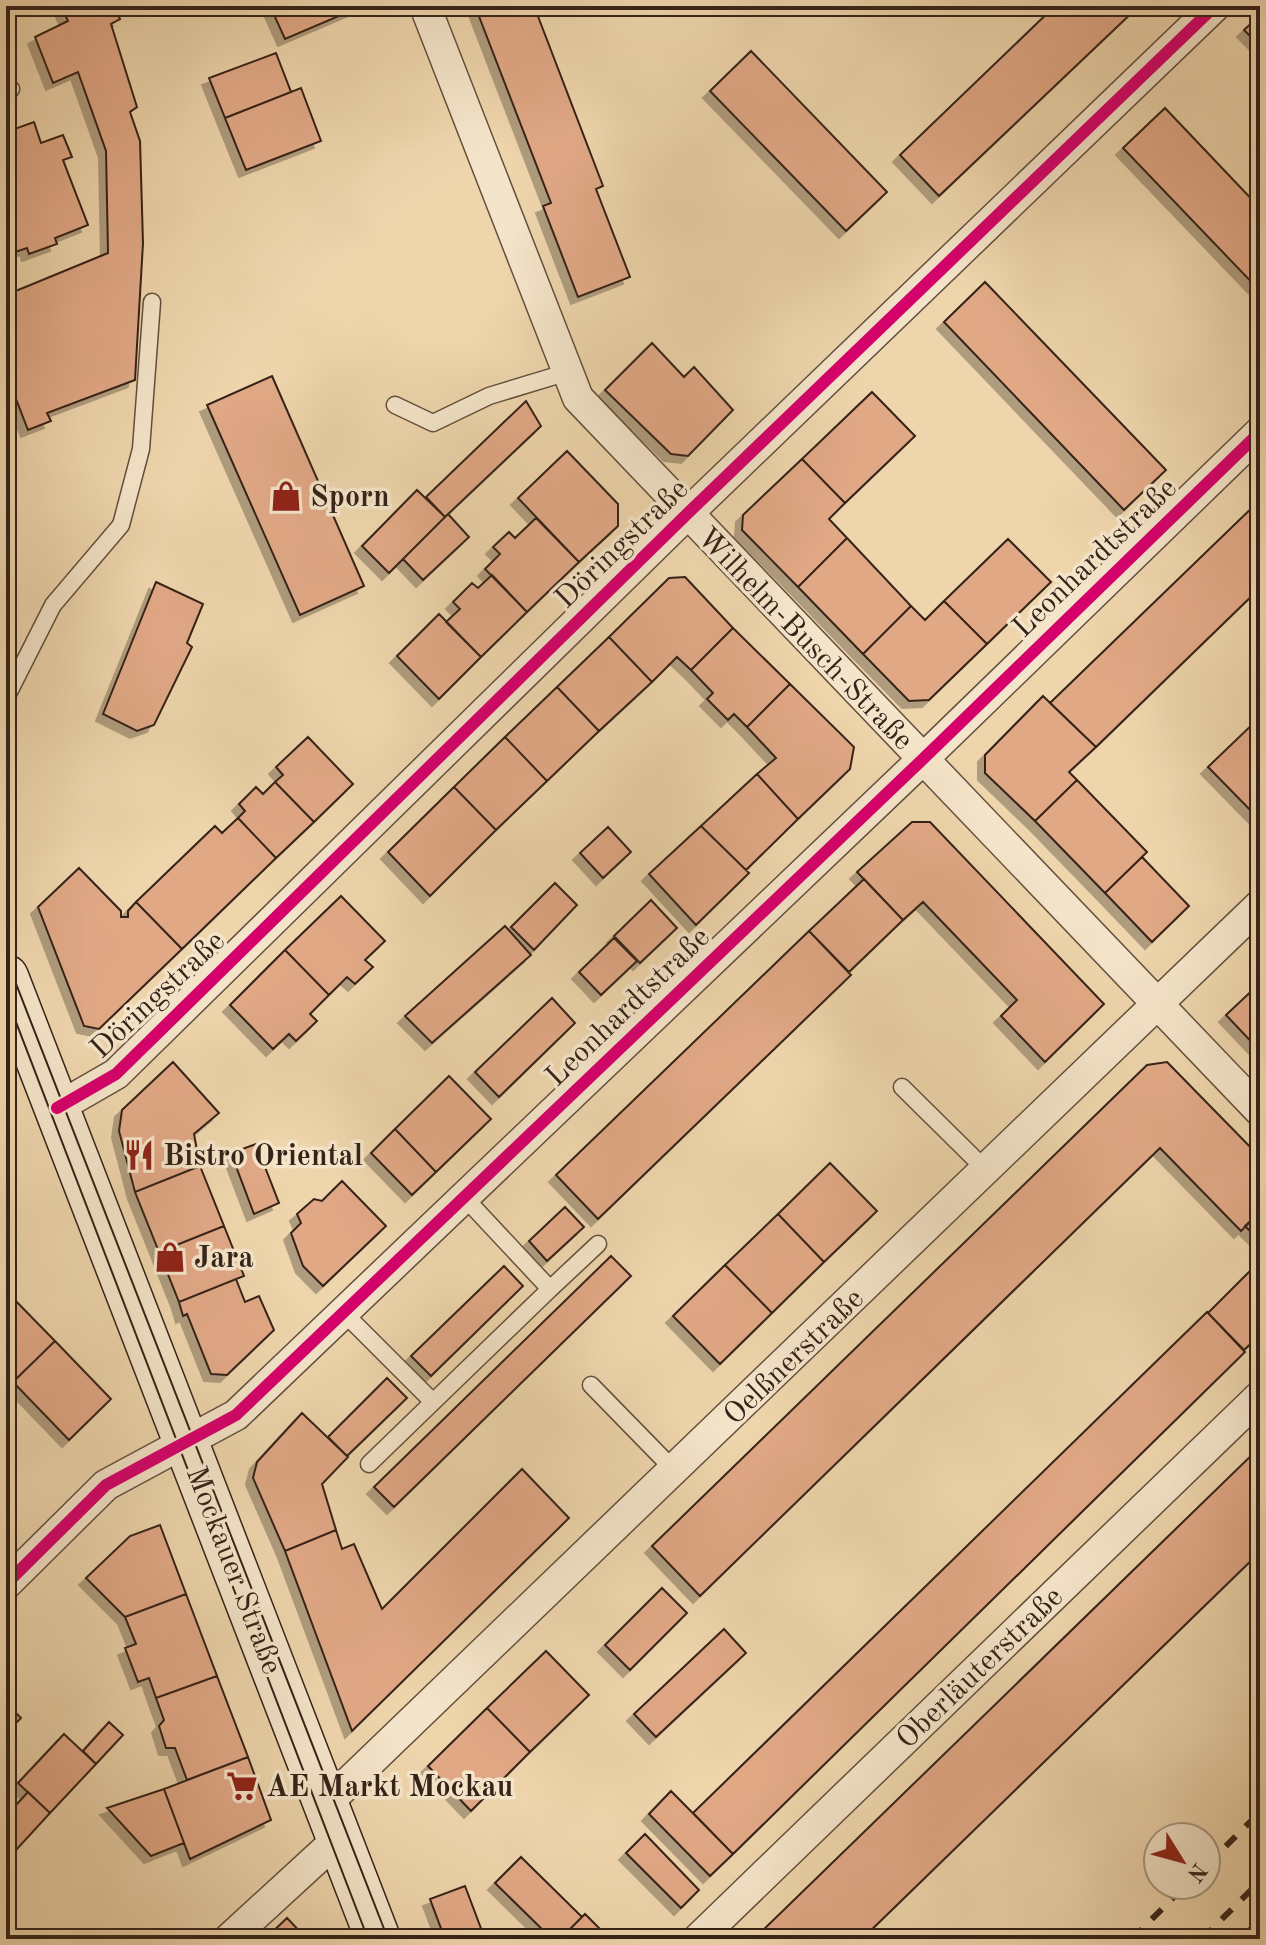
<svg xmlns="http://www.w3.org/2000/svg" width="1266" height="1945" font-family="'Old Standard TT',serif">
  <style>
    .building { fill: #e1a886; stroke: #352318; stroke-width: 2; filter: url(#shadow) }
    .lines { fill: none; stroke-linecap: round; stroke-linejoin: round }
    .service-casing { stroke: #63503d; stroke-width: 19 }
    .minor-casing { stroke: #63503d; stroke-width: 33 }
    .secondary-casing { stroke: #352318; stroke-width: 47 }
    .service { stroke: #f4e4c9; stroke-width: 16 }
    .minor { stroke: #f4e4c9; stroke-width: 30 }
    .secondary { stroke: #f4e4c9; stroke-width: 44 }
    .tram { stroke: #352318; stroke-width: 2 }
    .rail { stroke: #352318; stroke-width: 6; stroke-dasharray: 14 14; stroke-linecap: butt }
    .cycleway-casing { stroke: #f4e4c9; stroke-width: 17 }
    .cycleway { stroke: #d6006c; stroke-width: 12 }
    .labels { text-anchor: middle; stroke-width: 7; stroke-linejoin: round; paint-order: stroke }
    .poi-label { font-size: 30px; font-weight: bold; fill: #352318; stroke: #f4e4c9; text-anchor: start }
    .street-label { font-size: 30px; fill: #352318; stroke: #f4e4c9 }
  </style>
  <defs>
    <filter id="shadow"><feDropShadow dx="-7" dy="7" stdDeviation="0" flood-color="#0004"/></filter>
  </defs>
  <rect width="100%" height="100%" fill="#eed5ac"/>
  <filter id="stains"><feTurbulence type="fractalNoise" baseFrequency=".0025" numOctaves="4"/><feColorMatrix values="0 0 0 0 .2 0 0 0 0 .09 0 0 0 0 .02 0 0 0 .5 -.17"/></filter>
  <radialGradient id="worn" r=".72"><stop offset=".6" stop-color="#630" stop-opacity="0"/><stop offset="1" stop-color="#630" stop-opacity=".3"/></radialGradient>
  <path class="building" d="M61,6h53l6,13 -9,5 26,83 -7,5 10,29 3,102 -8,137 -88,33 4,8 -23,9 -22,-57v-78l102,-42 -2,-102 -28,-79 -25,11 -18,-46 33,-16z
    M270,6h89l1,1 -75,32z
    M475,6h59l69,180 -7,3 34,88 -52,20 -35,-91 8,-3z
    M1055,6h84l-200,190 -39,-41z
    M1260,15v31l-16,-16z
    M751,51l136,141 -41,39 -136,-140z
    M276,53l15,39 -66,26 -16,-40z
    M301,88l20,53 -75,29 -21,-52z
    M1165,108l95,100v83l-137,-143z
    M34,122l7,21 22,-8 9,22 -9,3 25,65 -33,13 2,6 -28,10 -2,-6 -21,7v-97l7,-3 -7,-23z
    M985,282l181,188 -42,40 -180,-188z
    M652,343l32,34 10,-10 39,43 -45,46 -17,-2 -66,-64z
    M272,376l92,210 -64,29 -93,-210z
    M872,392l43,44 -70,67 -43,-44z
    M526,401l15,25 -96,91 -19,-20z
    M567,451l51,53v22l-39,36 -61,-64z
    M802,459l43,44 -16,16 18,19 -49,49 -56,-57 1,-15z
    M417,490l28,27 -56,56 -27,-27z
    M1260,500v88l-164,159 -46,-44z
    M448,514l21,23 -46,43 -20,-21z
    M536,518l43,44 -52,50 -42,-43 15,-15 -7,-7 16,-15 6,6z
    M847,538l64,68 -48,48 -65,-67z
    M1008,539l43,43 -64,62 -43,-43z
    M492,575l35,37 -46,45 -35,-35 14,-13 -7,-7 19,-19 6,5z
    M685,577l48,51 -42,42 -14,-13 -25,25 -43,-45 60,-59z
    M156,582l47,22 -16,39 5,4 -38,78 -17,6 -34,-17z
    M944,601l43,43 -58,56 -20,1 -46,-47 48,-48 14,14z
    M439,614l42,43 -42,42 -42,-43z
    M733,628l57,56 -43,43 -13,-13 -6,6 -21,-21 6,-6 -22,-23z
    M609,637l43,45 -53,49 -42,-44z
    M790,684l64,63 -4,22 -52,50 -41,-45 19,-16 -29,-31z
    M557,687l42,44 -52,50 -42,-44z
    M1043,696l53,51 -27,25 8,8 -42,41 -50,-48v-18z
    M1260,717v103l-52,-53z
    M308,737l45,47 -39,38 -39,-40 8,-7 -7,-8z
    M505,737l42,44 -51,49 -42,-43z
    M757,774l41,45 -52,51 -45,-44z
    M1077,780l70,72 -42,41 -70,-72z
    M275,782l39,40 -38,36 -38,-40 7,-7 -6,-7 17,-17 7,7z
    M454,787l42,43 -66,66 -42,-44z
    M238,818l38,40 -94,91 -46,-47 79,-76 7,7z
    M912,822h18l174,182 -59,58 -44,-46 16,-16 -94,-98 -20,18 -46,-48z
    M701,826l48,47 -53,52 -47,-51z
    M608,827l23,25 -28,26 -23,-25z
    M1142,857l47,49 -37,36 -47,-49z
    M79,868l42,43v6h7v-6l8,-9 46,47 -83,80 -15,-3 -46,-119z
    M864,879l39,41 -54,52 -40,-41z
    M555,883l22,22 -43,45 -23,-23z
    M341,896l44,45 -20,19 8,7 -18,17 -8,-7 -18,18 -44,-45z
    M651,900l26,28 -37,35 -26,-27z
    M505,926l26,29 -99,88 -27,-27z
    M809,931l42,44 -253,244 -42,-44z
    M614,938l23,23 -36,34 -22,-23z
    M285,950l44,45 -19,19 7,7 -21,20 -7,-7 -16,15 -43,-44z
    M1260,983v68l-34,-36z
    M552,998l23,25 -76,74 -24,-25z
    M173,1062l46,51 -25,21 6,32 -65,26 -16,-61 3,-21z
    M1167,1062l93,95v55l-19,19 -81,-83 -460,448 -48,-50 495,-481z
    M449,1076l42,43 -55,53 -41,-43z
    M395,1129l41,43 -24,23 -41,-42z
    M256,1144l23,59 -25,11 -23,-61z
    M830,1163l47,48 -53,51 -46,-48z
    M200,1166l24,60 -65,26 -24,-60z
    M342,1181l44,45 -63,60 -20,-20 -12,-33 10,-10 -4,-9 17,-15 8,2z
    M565,1207l19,20 -37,34 -18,-20z
    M1260,1212v29l-15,-15z
    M778,1214l46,48 -52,51 -47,-48z
    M224,1226l20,50 -65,26 -20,-50z
    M611,1256l20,20 -237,231 -20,-20z
    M725,1265l47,48 -52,51 -47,-48z
    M504,1266l19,20 -92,90 -20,-20z
    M1251,1270l9,9v56l-16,15 -36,-37z
    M236,1279l9,23 14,-6 15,34 -47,45 -16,-1 -24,-60 -4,2 -4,-14z
    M7,1292l48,49 -42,41 -7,-7z
    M1207,1312l38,40 -512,502 -40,-41z
    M55,1341l56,58 -42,41 -56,-58z
    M387,1378l20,20 -60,58 -19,-19z
    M302,1413l46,44 -26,27 14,46 -51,21 -32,-73 4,-16z
    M1260,1447v105l-398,387h-108z
    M522,1469l47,49 -217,213 -67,-180 51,-21 6,19 12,-5 28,65z
    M160,1525l26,69 -61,23 -39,-39 44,-42z
    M662,1588l25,25 -57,57 -25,-25z
    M186,1594l31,82 -61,22 -7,-20 -11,4 -13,-34 11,-4 -11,-27z
    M724,1629l22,24 -90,84 -22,-23z
    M546,1651l43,44 -59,57 -43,-44z
    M217,1676l31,81 -61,23 -12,-32h-9l-7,-22 5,-6 -8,-22z
    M6,1703l15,15 -15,15z
    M487,1708l43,44 -59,59 -43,-45z
    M109,1722l14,13 -27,29 -13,-13z
    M64,1734l32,30 -46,49 -32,-30z
    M248,1757l23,63 -81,39 -26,-70z
    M164,1789l20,54 -33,13 -44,-48z
    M671,1791l62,63 -23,22 -61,-62z
    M28,1792l22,21 -44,48v-45z
    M645,1834l54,56 -18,18 -55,-55z
    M521,1857l61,60 -22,22h-8l-57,-56z
    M465,1886l20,53h-40l-15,-40z
    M585,1914l25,25h-44l-3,-3z
    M287,1918l20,21h-42z"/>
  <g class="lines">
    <defs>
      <path id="service" d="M6,96l5,-7
        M395,405l38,18 56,-27 79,-24
        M6,698l47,-93 68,-80 20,-76 11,-147
        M902,1087l84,83
        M550,1289l48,-45
        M343,1312l90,90 117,-113 -86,-92
        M591,1385l83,85
        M369,1464l64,-62"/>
      <path id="minor" d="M425,6l153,392 682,713
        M57,1108l59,-34 571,-560 528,-508
        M6,1584l100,-99 130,-70 687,-656 337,-327
        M325,1805l935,-900
        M229,1939l109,-100
        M698,1939l562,-543"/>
      <path id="secondary" d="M6,977l372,962"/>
    </defs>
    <use href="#service" class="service-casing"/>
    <use href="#minor" class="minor-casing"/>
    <use href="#secondary" class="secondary-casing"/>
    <use href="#service" class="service"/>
    <use href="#minor" class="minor"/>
    <use href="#secondary" class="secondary"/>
    <path class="tram" d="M6,958l382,981
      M6,996l362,943"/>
    <path class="rail" d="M1206,1866l54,-54
      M1132,1939l54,-54
      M1202,1939l58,-58
      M1241,1939l19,-19"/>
    <defs>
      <path id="cycleway" d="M57,1108l59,-34 571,-560 528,-508
        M6,1584l100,-99 130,-70 687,-656 337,-327"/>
    </defs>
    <use href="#cycleway" class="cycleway-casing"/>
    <use href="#cycleway" class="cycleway"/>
  </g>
  <defs>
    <symbol id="shop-bare" viewBox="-9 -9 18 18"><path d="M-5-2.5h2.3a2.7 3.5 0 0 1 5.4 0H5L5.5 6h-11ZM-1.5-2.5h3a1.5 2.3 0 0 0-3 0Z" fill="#8f2418" stroke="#f4e4c9" stroke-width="2.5" paint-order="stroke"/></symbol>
    <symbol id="restaurant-bare" viewBox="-9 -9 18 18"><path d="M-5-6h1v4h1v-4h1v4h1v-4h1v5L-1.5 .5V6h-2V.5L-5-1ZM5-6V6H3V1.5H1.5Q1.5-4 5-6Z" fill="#8f2418" stroke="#f4e4c9" stroke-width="2.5" paint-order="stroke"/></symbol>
    <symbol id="supermarket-bare" viewBox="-9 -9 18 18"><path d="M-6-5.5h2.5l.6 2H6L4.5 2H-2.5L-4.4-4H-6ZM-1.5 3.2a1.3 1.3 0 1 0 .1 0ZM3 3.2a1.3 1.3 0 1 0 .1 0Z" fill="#8f2418" stroke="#f4e4c9" stroke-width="2.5" paint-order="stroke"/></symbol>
  </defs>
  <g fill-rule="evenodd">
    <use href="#shop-bare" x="264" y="474" width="44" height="44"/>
    <use href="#restaurant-bare" x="117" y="1133" width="44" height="44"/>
    <use href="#shop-bare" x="148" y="1235" width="44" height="44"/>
    <use href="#supermarket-bare" x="220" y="1764" width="44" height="44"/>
  </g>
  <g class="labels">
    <g class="poi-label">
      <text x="310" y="506">Sporn</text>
      <text x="163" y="1165">Bistro Oriental</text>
      <text x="194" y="1267">Jara</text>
      <text x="266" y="1796">AE Markt Mockau</text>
    </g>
    <g class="street-label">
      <text transform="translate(621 543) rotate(-44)" y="10">Döringstraße</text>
      <text transform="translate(1094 557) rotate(-44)" y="10">Leonhardtstraße</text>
      <text transform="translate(806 638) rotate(46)" y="10">Wilhelm-Busch-Straße</text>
      <text transform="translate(157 994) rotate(-43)" y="10">Döringstraße</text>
      <text transform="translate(627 1006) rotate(-44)" y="10">Leonhardtstraße</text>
      <text transform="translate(793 1356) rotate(-44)" y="10">Oelßnerstraße</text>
      <text transform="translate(235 1570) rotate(69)" y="10">Mockauer Straße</text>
      <text transform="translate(979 1667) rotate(-44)" y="10">Oberläuterstraße</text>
    </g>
  </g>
  <rect width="1266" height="1945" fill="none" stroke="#eed5ac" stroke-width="32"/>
  <rect x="8" y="8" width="1250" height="1929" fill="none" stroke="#352318" stroke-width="4"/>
  <rect x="16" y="16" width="1234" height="1913" fill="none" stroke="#352318" stroke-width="2"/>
  <g transform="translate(1182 1861) rotate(127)"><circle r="38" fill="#f4e4c9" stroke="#a89782" stroke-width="2"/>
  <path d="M0-6L14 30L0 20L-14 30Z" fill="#8f2418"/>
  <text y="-12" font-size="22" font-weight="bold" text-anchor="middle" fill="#352318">N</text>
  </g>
  <rect width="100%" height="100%" filter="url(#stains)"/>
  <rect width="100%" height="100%" fill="url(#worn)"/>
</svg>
